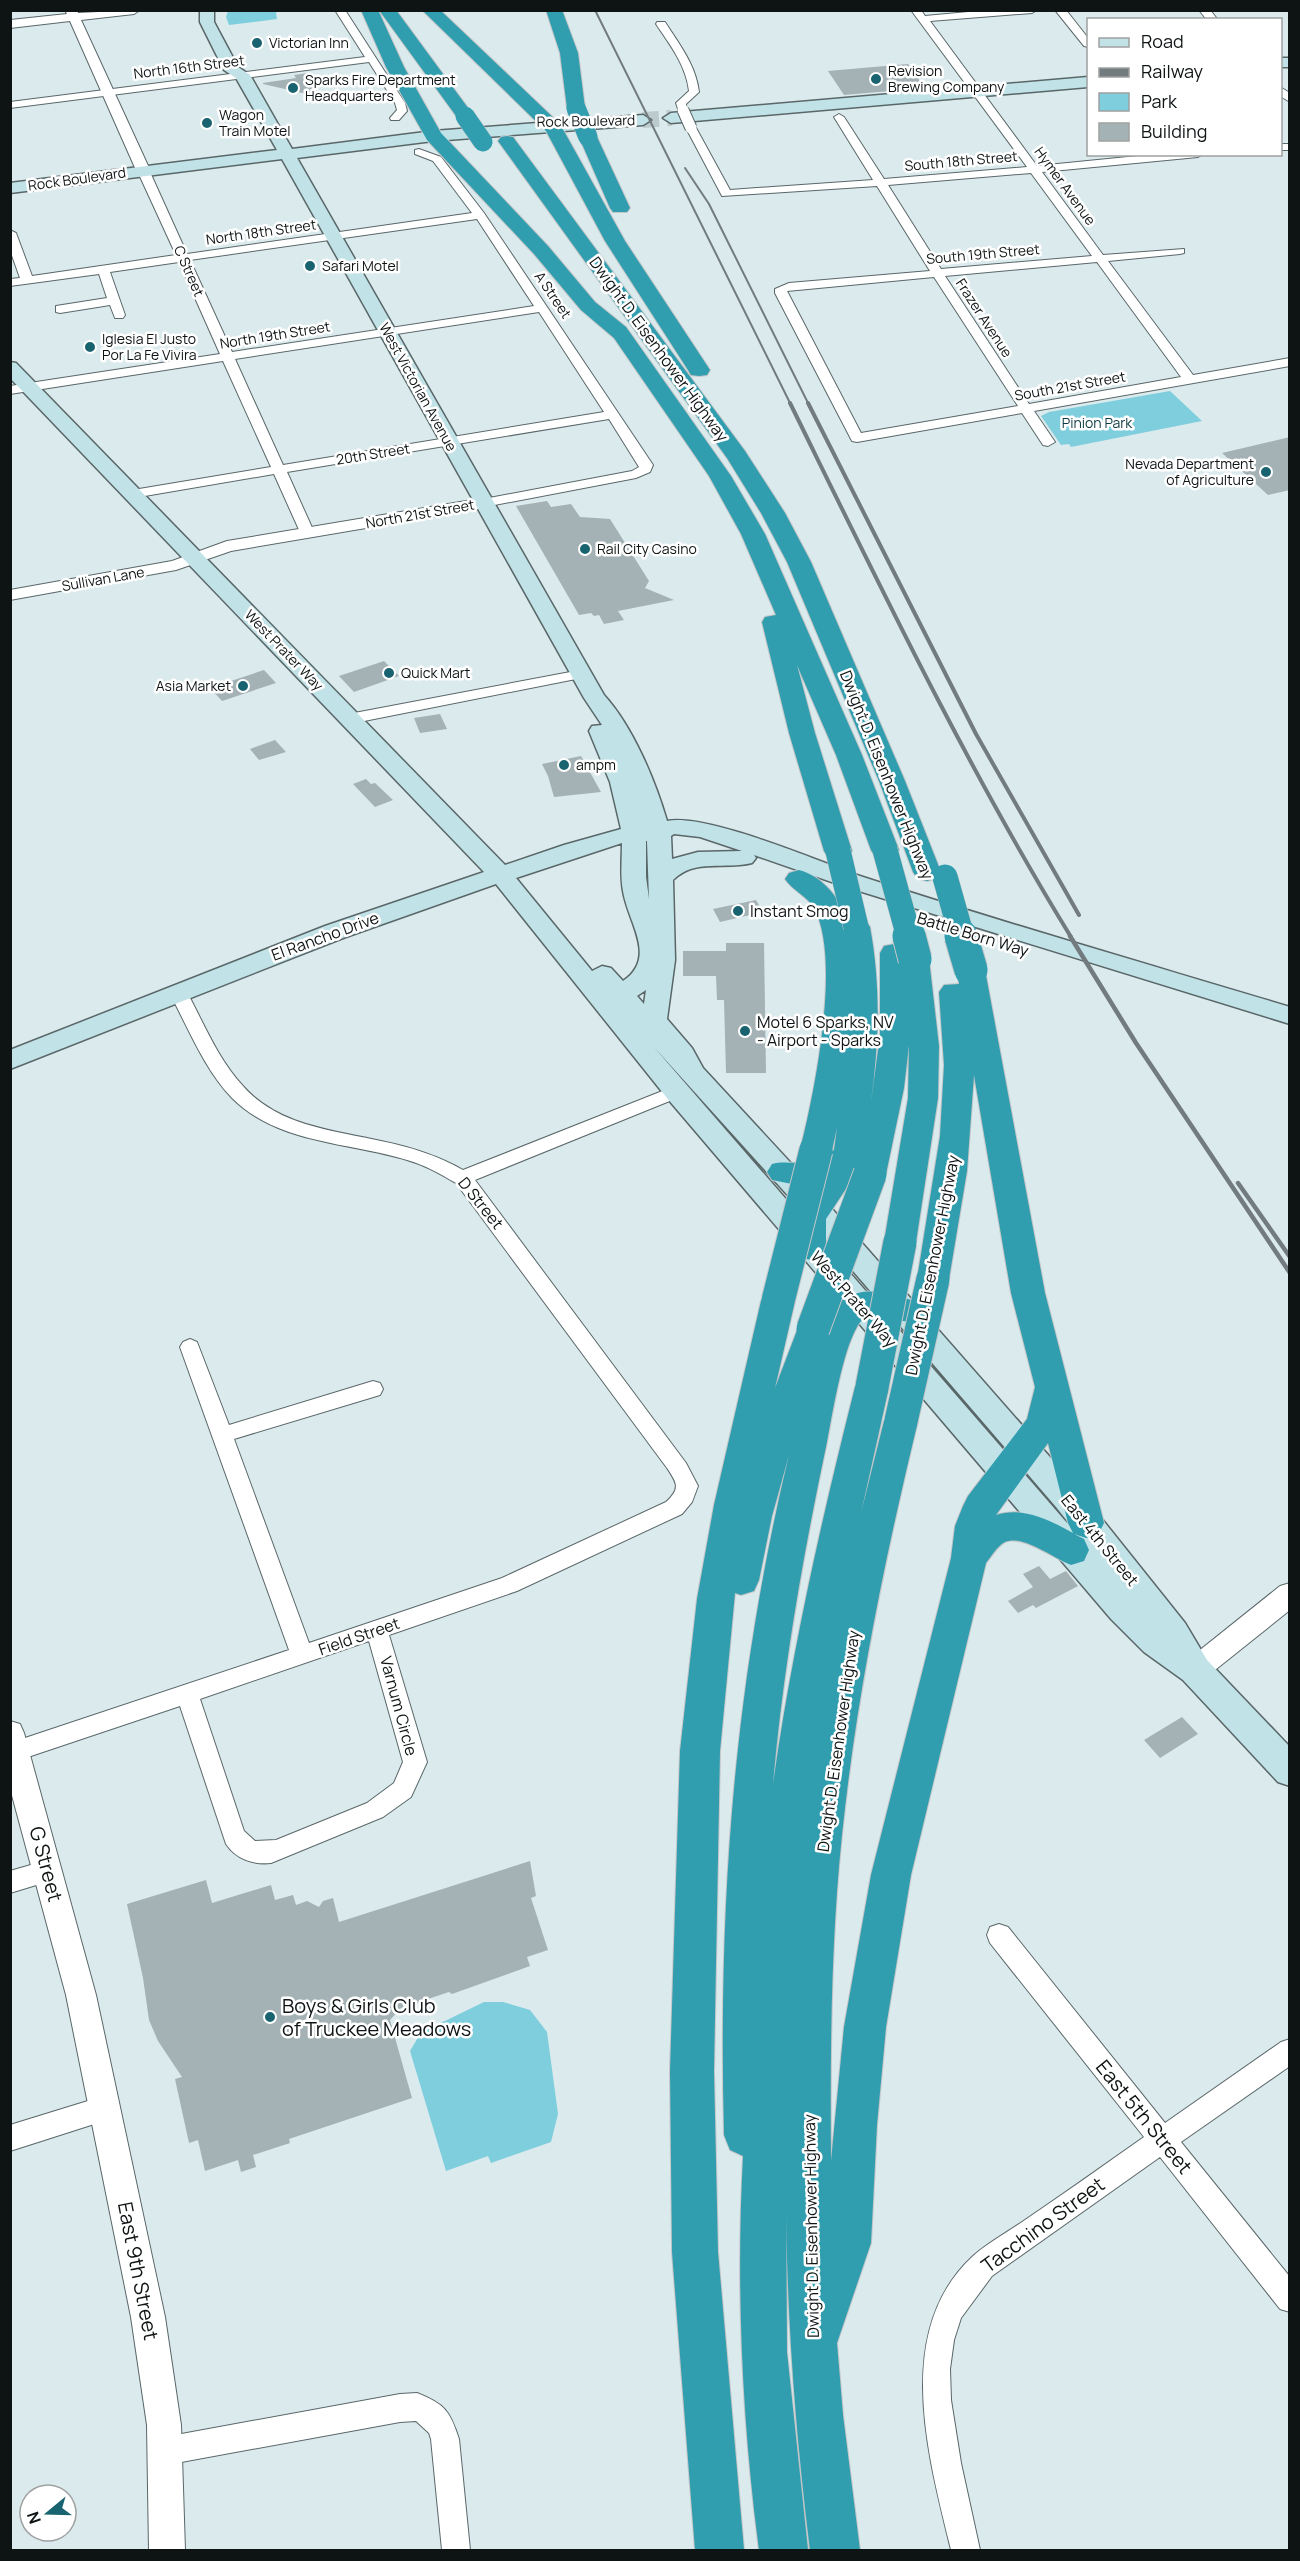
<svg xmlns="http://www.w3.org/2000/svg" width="1300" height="2561" font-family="Manrope,sans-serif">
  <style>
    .green { fill: #7ecedd }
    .building { fill: #a4b2b5 }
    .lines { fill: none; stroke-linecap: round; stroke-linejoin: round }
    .secondary-tunnel { stroke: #bccacc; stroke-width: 16; stroke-dasharray: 16 8; stroke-linecap: butt }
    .minor-casing { stroke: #5a6769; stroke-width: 2 }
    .tertiary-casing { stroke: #5a6769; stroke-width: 2 }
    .secondary-casing { stroke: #5a6769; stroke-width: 3 }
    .motorway-casing { stroke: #c5c6c7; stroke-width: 2 }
    .minor { fill: #fff; fill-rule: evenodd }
    .tertiary { fill: #fff; fill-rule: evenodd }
    .secondary { fill: #c1e2e7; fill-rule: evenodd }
    .motorway { fill: #319eb0; fill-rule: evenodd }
    .rail-far2 { stroke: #727b7d; stroke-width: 2 }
    .rail-far1 { stroke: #727b7d; stroke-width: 4 }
    .rail { stroke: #727b7d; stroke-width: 4.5 }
    .minor-bridge-casing { stroke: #5a6769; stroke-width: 13; stroke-linecap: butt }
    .motorway-bridge-far2-casing { stroke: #c5c6c7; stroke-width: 20; stroke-linecap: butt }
    .motorway-bridge-far1-casing { stroke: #c5c6c7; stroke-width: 26; stroke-linecap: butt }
    .motorway-bridge-casing { stroke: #c5c6c7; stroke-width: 35; stroke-linecap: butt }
    .minor-bridge { stroke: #fff; stroke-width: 11 }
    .motorway-bridge-far2 { stroke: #319eb0; stroke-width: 19 }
    .motorway-bridge-far1 { stroke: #319eb0; stroke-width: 25 }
    .motorway-bridge { stroke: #319eb0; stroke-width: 33 }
    .poi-dot { fill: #18636f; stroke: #fff; stroke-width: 2 }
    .labels { text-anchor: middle; stroke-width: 5; stroke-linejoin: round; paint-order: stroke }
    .far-poi-label { font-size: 14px; fill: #0e1314; stroke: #fff; text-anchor: start }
    .far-street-label { font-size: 14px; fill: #0e1314; stroke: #fff }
    .far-park-label { font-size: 14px; fill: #0c3a42; stroke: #fff }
    .street-label { font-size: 16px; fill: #0e1314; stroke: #fff }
    .poi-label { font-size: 16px; fill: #0e1314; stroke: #fff; text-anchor: start }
    .near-street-label { font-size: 20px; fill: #0e1314; stroke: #fff }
    .near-poi-label { font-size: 20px; fill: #0e1314; stroke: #fff; text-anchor: start }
  </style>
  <rect width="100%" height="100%" fill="#dbeaed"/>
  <path class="green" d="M228,11h50l-2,2 1,6 -48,6 -3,-8z
    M1170,391l32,30 -131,26 -2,-3 -8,1 -20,-29 8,-4z
    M484,2002h19l27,8 17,22 11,82 -7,28 -60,21 -3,-7 -42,15 -36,-120 13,-22 22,-8z"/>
  <path class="building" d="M908,64l17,24 -81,7 -16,-24z
    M308,73l12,24 -57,-13v-1l33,-5 -2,-3z
    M1290,437v53l-22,5 -46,-42z
    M547,501l4,6 20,-3 9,13 30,2 39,62 -4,7 29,12 -56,11 6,9 -20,4 -5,-9 -5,1 -3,-3 -12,2 -63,-109z
    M384,661l15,15 -45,16 -15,-16z
    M264,670l12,13 -54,18 -12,-13z
    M440,714l7,15 -27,4 -6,-15z
    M275,740l11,12 -27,8 -9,-11z
    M581,756l20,36 -47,5 -6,-21 -6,-12z
    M366,779l5,5 4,-1 18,17 -18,7 -22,-23z
    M756,900l7,12 -43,10 -7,-13z
    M726,943h38l2,130h-40l-2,-73h-7l-1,-24h-33v-25h43z
    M1039,1566l11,13 16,-8 12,15 -42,22 -3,-3 -15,8 -10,-12 25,-14 -10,-13z
    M1182,1717l16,17 -38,24 -16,-18z
    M530,1861l6,35 -5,2 17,52 -21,7 3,9 -78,28 -3,-2 -48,16 -11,12 22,78 -123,41 1,4 -37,12 3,12 -15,5 -3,-12 -33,11 -7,-31 -9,3 -14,-64 7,-2 -24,-36 -9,-21 -6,-42 -16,-74 79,-24 6,23 59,-18 4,15 18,-5 3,10 11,-4 12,6 4,-6 10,-3 6,24z"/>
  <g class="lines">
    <path class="secondary-tunnel" d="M643,120l28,-2"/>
    <defs>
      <path id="minor" d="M335,10h10l60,93 2,8 -8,9h-8l-1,-2 7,-8 -2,-7 -26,-41 -359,46v-6l355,-45z
        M911,10h10l4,6 65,-6h47l-5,3 -102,8 107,145 121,-12h45l-5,3 -156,15 61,83 81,-6v4l-4,1 -72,7 85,114 97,-17v8l-256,45 21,31 -7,4 -5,-1 -21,-32 -165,29 -5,-1 -77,-148v-4l14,-6 141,-12 -53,-85 -155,10 -36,-68 5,-3 4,1 35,64 143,-10 -39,-63 5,-3 5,3 40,62 143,-12zM1031,173l61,83 -151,13 -53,-84zM1097,262l84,115 -152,27 -84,-128zM934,277l84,129 -157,27 -74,-142z
        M1055,10h11l22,28v9l-4,-1z
        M1199,10h11l8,10h-11z
        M657,22h8c14,22 31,43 34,70l-13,12 1,8h-8l-3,-9 13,-12c-3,-26 -19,-46 -33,-67z
        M1280,87l10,6v9l-10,-6z
        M1280,144h10v6h-10z
        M419,149l22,8 43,56 169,252 -3,7 -14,6 -152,29 -7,-4 7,-4 148,-28 7,-4 -30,-48 -322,53 27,60 -7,4 -7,-4 -26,-58 -141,24 -7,-4 7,-4 138,-23 -48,-106 -213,33v-8l210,-32 -41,-92 -69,10 15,43 -2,3h-8l-5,-13 -50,8 -4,-1v-6l51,-8 -8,-24 -89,12v-7l10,-1 -10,-28v-20l6,3 16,43 144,-21 -39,-85 6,-3 6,3 38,84 285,-41 -39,-52 -18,-7v-4zM477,219l57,87 -302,46 -42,-92zM539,312l65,100 -321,53 -48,-106z
        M581,670l5,1 2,3 -2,3 -237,47 -8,-5 8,-5z
        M178,986l6,2 3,4c17,32 31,67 56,94 35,40 90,44 138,55 29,6 56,14 82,29l207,-82 6,-2 6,2 3,4 -3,4 -207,84 211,283 12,23 -6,16 -10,12 -165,77 -128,44 38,127 -16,35 -28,20 -112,46c-18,2 -35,-4 -45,-19l-46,-138 -164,55 -6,-2v-16l279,-93 -109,-303 3,-5 7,-3 7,3 32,83 144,-44 7,2 3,6 -3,6 -146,44 75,204 193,-65 164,-76c15,-14 11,-19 1,-34l-211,-285c-16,-9 -31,-18 -49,-23 -59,-18 -129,-16 -175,-62 -28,-29 -44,-71 -63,-106l3,-4zM369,1641l34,121 -9,21 -27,20 -91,37 -21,1 -11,-10 -44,-132z
        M48,1860l8,3 4,8 -4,8 -46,14v-22z
        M999,1924l9,3 157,196 116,-81 9,-3v27l-109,76 109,135v35l-10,-3 -120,-152 -168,119 -31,42 -7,22 -4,29 1,31 10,63 19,87h-29c-22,-92 -59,-218 21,-293 15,-14 36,-25 53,-37 40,-27 79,-55 119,-83l-154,-194 -3,-8 3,-8z
        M104,2096l9,4 4,9 -4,9 -103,33v-26z
        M417,2393c28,11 33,18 42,46l11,111h-28l-11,-111 -2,-6 -13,-12 -16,1 -235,43 -10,-4 -4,-10 4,-10 10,-4 235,-43z"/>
      <path id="tertiary" d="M65,10h12l1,3 62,-3 -6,4 -53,6 69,150 -2,3 -5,1 -7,-4 -66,-149 -60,7v-8l57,-6z
        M484,498l8,5 -2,4 -259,44 -55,19 -166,30v-10l162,-29 55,-20z
        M1290,1583v27l-85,68 -10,4 -10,-4 -4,-8 4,-8 95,-76z
        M10,1721l10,3 4,9 72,262 69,322 16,108 4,125h-36l-2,-125 -16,-108 -65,-322 -56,-207z"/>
      <path id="secondary" d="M200,10h14v12l24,45 12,8 42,74 141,-18 210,-16 8,5 -8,5 -210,16 -136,17 307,537c29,32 51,85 63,126 40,-8 153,41 196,56 141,46 284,87 427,130v17l-444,-137 -92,-32 2,3 -4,5c-27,7 -57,-5 -79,17l2,80 -8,59 25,29 11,20 109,118 266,303 107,134 22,37 83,87v39l-12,-4 -95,-102 -39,-28 -33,-33 -444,-521 -171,-214 -153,54 -333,131v-19l315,-124 159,-54 -474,-494v-16l6,1 489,502 59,-20 57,-16 -11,-47 -21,-51 3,-5 10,-1 -18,-27 -302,-539 -272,34v-10l267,-33 -41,-72 -12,-8 -24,-48zM674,834l26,3 42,14 -44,1 -26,7 -1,-23zM646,841h1l2,58 -3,-22zM622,843c0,16 -2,32 1,48 5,32 35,66 0,90l-12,-13 -9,-2 -10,5 -76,-93zM646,990l-2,14 -7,-8zM653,1046l139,154 264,307 31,39z
        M1280,58h10v9h-10z
        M1088,77v10l-417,36 -8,-5 8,-5z"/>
      <path id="motorway" d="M361,10h17l26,57 37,66 107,113 47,56 31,25 105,149 34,58 97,221 37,95 -4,6 -10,2 -10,-2 -4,-6 -35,-95 -39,-90 18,68 37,118 -4,6 -10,2 -10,-2 -4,-6 -35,-118 -27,-111 3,-5 11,-2 -35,-81 -32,-58 -95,-138 -33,-28 -47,-56 -107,-114 -41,-73z
        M379,10h17l75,102 3,4 -3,4h-12z
        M422,10h18l120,114 65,117 85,129 -3,5 -8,1 -8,-1 -3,-5 -83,-129 -59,-110z
        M546,10h16l16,43 7,55 -3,4h-12l-3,-4 -7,-55z
        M588,132l6,1 3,4 33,71 -3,4h-14l-3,-4 -31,-71 3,-4z
        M507,136l6,1 232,314 40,62 26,49 94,219 36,91 -4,6 -10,3 -10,-3 -4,-6 -34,-91 -92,-219 -26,-49 -34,-55 -229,-317 3,-4z
        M799,870c23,6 41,28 48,50l9,-2 10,3 4,6c11,59 9,116 1,175l9,-66v-83l4,-7 10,-2 10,2 4,6 7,-2 10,2 4,7 10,87 -1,52 -22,144 -5,8 -11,4 -11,-4 -5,-8 24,-144 1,-53 -5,43 -18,86 -5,8 -11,3 -11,-3 -4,-7 -29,44v29l-4,8 -12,4 -12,-4c-14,-26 0,-51 17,-72l-18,1 -25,-5 -5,-8 5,-8c14,-4 29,2 42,-3l-9,-3 -5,-8c14,-55 42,-191 14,-242 -7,-12 -21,-17 -29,-29l4,-6zM837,1128l-3,22 -3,2 1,-2z
        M971,961l10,2 4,7 60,323 59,230 -5,10 -13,5 -12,-4 10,5 5,11 -5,11 -13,4c-17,-6 -48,-31 -66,-23 -8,4 -14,15 -19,21l-75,312 -25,152 -9,98 -6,118 -34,100 6,72 17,135h-50c-15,-121 -24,-242 -24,-364l1,166 21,198h-49c-17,-130 -23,-263 -16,-394l-13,-6 -6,-15c-6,-235 10,-451 65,-680l-17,61 -13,64 -5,11 -13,4 -6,-2 -15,158 -6,320 4,181 26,298h-49l-23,-298 -2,-181 10,-320 17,-152 17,-94 47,-204 5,-9 12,-3 12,3 5,9 -20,87 26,-68 12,-4 12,5c22,-40 56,-32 92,-19l5,9 -5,9c-17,5 -30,-5 -47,-5 -5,3 -11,7 -13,12 -15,26 -24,84 -30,115 -24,113 -44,226 -54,342 19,-134 49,-266 82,-397l5,-9 12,-4 12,4 5,9 -28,126 23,-92 5,-10 12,-4 12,4 5,10c-31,128 -58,257 -73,387 -14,115 -15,238 -14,353l13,-134 27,-152 80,-317 4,-32 8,-20 5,-10 59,-77 8,-32 -24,-94 -37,-218 -7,96 -18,108 -4,9 -12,3 -12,-3 -4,-9 23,-143 4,-71 -5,-73 5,-7 15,-1 -2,-14 4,-7zM1048,1443l20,80 5,10c-23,-13 -51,-27 -77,-18z"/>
    </defs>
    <use href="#minor" class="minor-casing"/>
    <use href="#tertiary" class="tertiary-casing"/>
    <use href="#secondary" class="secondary-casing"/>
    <use href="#motorway" class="motorway-casing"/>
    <use href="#minor" class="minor"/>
    <use href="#tertiary" class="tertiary"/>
    <use href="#secondary" class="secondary"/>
    <use href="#motorway" class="motorway"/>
    <path class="rail-far2" d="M595,10l196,395
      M685,168l24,36 100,201"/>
    <path class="rail-far1" d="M790,403c89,181 176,363 281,534
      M808,403l168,331 103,181"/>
    <path class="rail" d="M1070,936l66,107 154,230
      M1238,1183l52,74"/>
    <defs>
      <path id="minor-bridge" d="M683,110l8,18"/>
      <path id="motorway-bridge-far2" d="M576,108l12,29
        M465,116l18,26"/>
      <path id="motorway-bridge-far1" d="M885,850l24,87
        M838,851l18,76
        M945,877l17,60"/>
      <path id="motorway-bridge" d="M909,936l6,23
        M961,936l10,34
        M778,1301l38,-151
        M813,1329l57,-155
        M872,1387l28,-145
        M901,1421l32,-142"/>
    </defs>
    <use href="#minor-bridge" class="minor-bridge-casing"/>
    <use href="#motorway-bridge-far2" class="motorway-bridge-far2-casing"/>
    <use href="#motorway-bridge-far1" class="motorway-bridge-far1-casing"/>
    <use href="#motorway-bridge" class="motorway-bridge-casing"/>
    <use href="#minor-bridge" class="minor-bridge"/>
    <use href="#motorway-bridge-far2" class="motorway-bridge-far2"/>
    <use href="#motorway-bridge-far1" class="motorway-bridge-far1"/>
    <use href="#motorway-bridge" class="motorway-bridge"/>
  </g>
  <g class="poi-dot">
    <circle cx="257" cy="43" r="6"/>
    <circle cx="876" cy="79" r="6"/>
    <circle cx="293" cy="88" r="6"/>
    <circle cx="207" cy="123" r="6"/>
    <circle cx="310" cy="266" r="6"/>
    <circle cx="90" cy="347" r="6"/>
    <circle cx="1266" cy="472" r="6"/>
    <circle cx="585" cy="549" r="6"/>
    <circle cx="389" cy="673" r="6"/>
    <circle cx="243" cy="686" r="6"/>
    <circle cx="564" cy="765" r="6"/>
    <circle cx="738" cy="911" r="6"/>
    <circle cx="745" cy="1031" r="6"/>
    <circle cx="270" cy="2017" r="6"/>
  </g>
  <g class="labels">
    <g class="far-poi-label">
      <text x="269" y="48">Victorian Inn</text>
      <text x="888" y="76">Revision<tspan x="888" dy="16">Brewing Company</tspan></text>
      <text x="305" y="85">Sparks Fire Department<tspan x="305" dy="16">Headquarters</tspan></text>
      <text x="219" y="120">Wagon<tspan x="219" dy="16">Train Motel</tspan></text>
      <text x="322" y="271">Safari Motel</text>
      <text x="102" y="344">Iglesia El Justo<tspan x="102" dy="16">Por La Fe Vivira</tspan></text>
      <text x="1254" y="469" text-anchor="end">Nevada Department<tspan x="1254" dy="16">of Agriculture</tspan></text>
      <text x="597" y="554">Rail City Casino</text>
      <text x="401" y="678">Quick Mart</text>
      <text x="231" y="691" text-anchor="end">Asia Market</text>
      <text x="576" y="770">ampm</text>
    </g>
    <g class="far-street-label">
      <text transform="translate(189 67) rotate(-7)" y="5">North 16th Street</text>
      <text transform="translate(586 121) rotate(-1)" y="5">Rock Boulevard</text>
      <text transform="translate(961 161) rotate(-5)" y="5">South 18th Street</text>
      <text transform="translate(77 179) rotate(-8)" y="5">Rock Boulevard</text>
      <text transform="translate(1065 186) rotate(54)" y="5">Hymer Avenue</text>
      <text transform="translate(261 232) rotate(-8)" y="5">North 18th Street</text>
      <text transform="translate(983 254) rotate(-5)" y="5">South 19th Street</text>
      <text transform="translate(189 271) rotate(66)" y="5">C Street</text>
      <text transform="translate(553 295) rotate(56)" y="5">A Street</text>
      <text transform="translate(984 318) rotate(57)" y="5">Frazer Avenue</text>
      <text transform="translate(275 335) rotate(-9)" y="5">North 19th Street</text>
      <text transform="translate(1070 386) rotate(-10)" y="5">South 21st Street</text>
      <text transform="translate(418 387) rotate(61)" y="5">West Victorian Avenue</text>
      <text transform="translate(373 454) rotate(-9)" y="5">20th Street</text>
      <text transform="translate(420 514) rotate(-10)" y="5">North 21st Street</text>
      <text transform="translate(103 579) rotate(-10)" y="5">Sullivan Lane</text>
      <text transform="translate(284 650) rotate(46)" y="5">West Prater Way</text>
    </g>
    <g class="far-park-label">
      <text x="1097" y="428">Pinion Park</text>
    </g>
    <g class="street-label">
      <text transform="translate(659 349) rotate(54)" y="6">Dwight D. Eisenhower Highway</text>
      <text transform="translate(887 775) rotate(68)" y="6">Dwight D. Eisenhower Highway</text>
      <text transform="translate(973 934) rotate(17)" y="6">Battle Born Way</text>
      <text transform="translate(325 936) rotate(-20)" y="6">El Rancho Drive</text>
      <text transform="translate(481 1203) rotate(51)" y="6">D Street</text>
      <text transform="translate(932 1265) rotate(-79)" y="6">Dwight D. Eisenhower Highway</text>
      <text transform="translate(854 1299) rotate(49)" y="6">West Prater Way</text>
      <text transform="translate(1100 1540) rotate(51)" y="6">East 4th Street</text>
      <text transform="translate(359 1636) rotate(-19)" y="6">Field Street</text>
      <text transform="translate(399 1706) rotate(75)" y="6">Varnum Circle</text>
      <text transform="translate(838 1741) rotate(-82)" y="6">Dwight D. Eisenhower Highway</text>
      <text transform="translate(811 2226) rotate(-91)" y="6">Dwight D. Eisenhower Highway</text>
    </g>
    <g class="poi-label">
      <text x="750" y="917">Instant Smog</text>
      <text x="757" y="1028">Motel 6 Sparks, NV<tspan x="757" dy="18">- Airport - Sparks</tspan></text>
    </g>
    <g class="near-street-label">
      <text transform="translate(46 1864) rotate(75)" y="7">G Street</text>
      <text transform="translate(1144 2117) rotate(51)" y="7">East 5th Street</text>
      <text transform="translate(1043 2225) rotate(-36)" y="7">Tacchino Street</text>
      <text transform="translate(138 2271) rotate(79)" y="7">East 9th Street</text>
    </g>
    <g class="near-poi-label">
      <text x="282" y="2013">Boys &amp; Girls Club<tspan x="282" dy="23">of Truckee Meadows</tspan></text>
    </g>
  </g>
  <rect width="1300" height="2561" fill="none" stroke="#0e1314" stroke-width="24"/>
  <rect x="1087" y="18" width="195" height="138" fill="#ffffff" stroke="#9fa1a1" stroke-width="1.5"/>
  <rect x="1099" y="38" width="30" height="9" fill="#c1e2e7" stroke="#9fa1a1" stroke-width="1.5"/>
  <text x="1141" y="48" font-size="18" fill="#0e1314">Road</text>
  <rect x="1099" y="68" width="30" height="9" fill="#727b7d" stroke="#9fa1a1" stroke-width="1.5"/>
  <text x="1141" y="78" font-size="18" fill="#0e1314">Railway</text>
  <rect x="1099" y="93" width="30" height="18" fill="#7ecedd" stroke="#9fa1a1" stroke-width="1.5"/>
  <text x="1141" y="108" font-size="18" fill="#0e1314">Park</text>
  <rect x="1099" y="123" width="30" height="18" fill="#a4b2b5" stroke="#9fa1a1" stroke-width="1.5"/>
  <text x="1141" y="138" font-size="18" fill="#0e1314">Building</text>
  <g transform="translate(48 2513) rotate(251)"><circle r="28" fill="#ffffff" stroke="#9fa1a1" stroke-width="1.5"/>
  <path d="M0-4.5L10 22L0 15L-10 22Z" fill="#18636f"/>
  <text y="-9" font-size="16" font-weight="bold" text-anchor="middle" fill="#0e1314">N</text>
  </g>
</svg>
